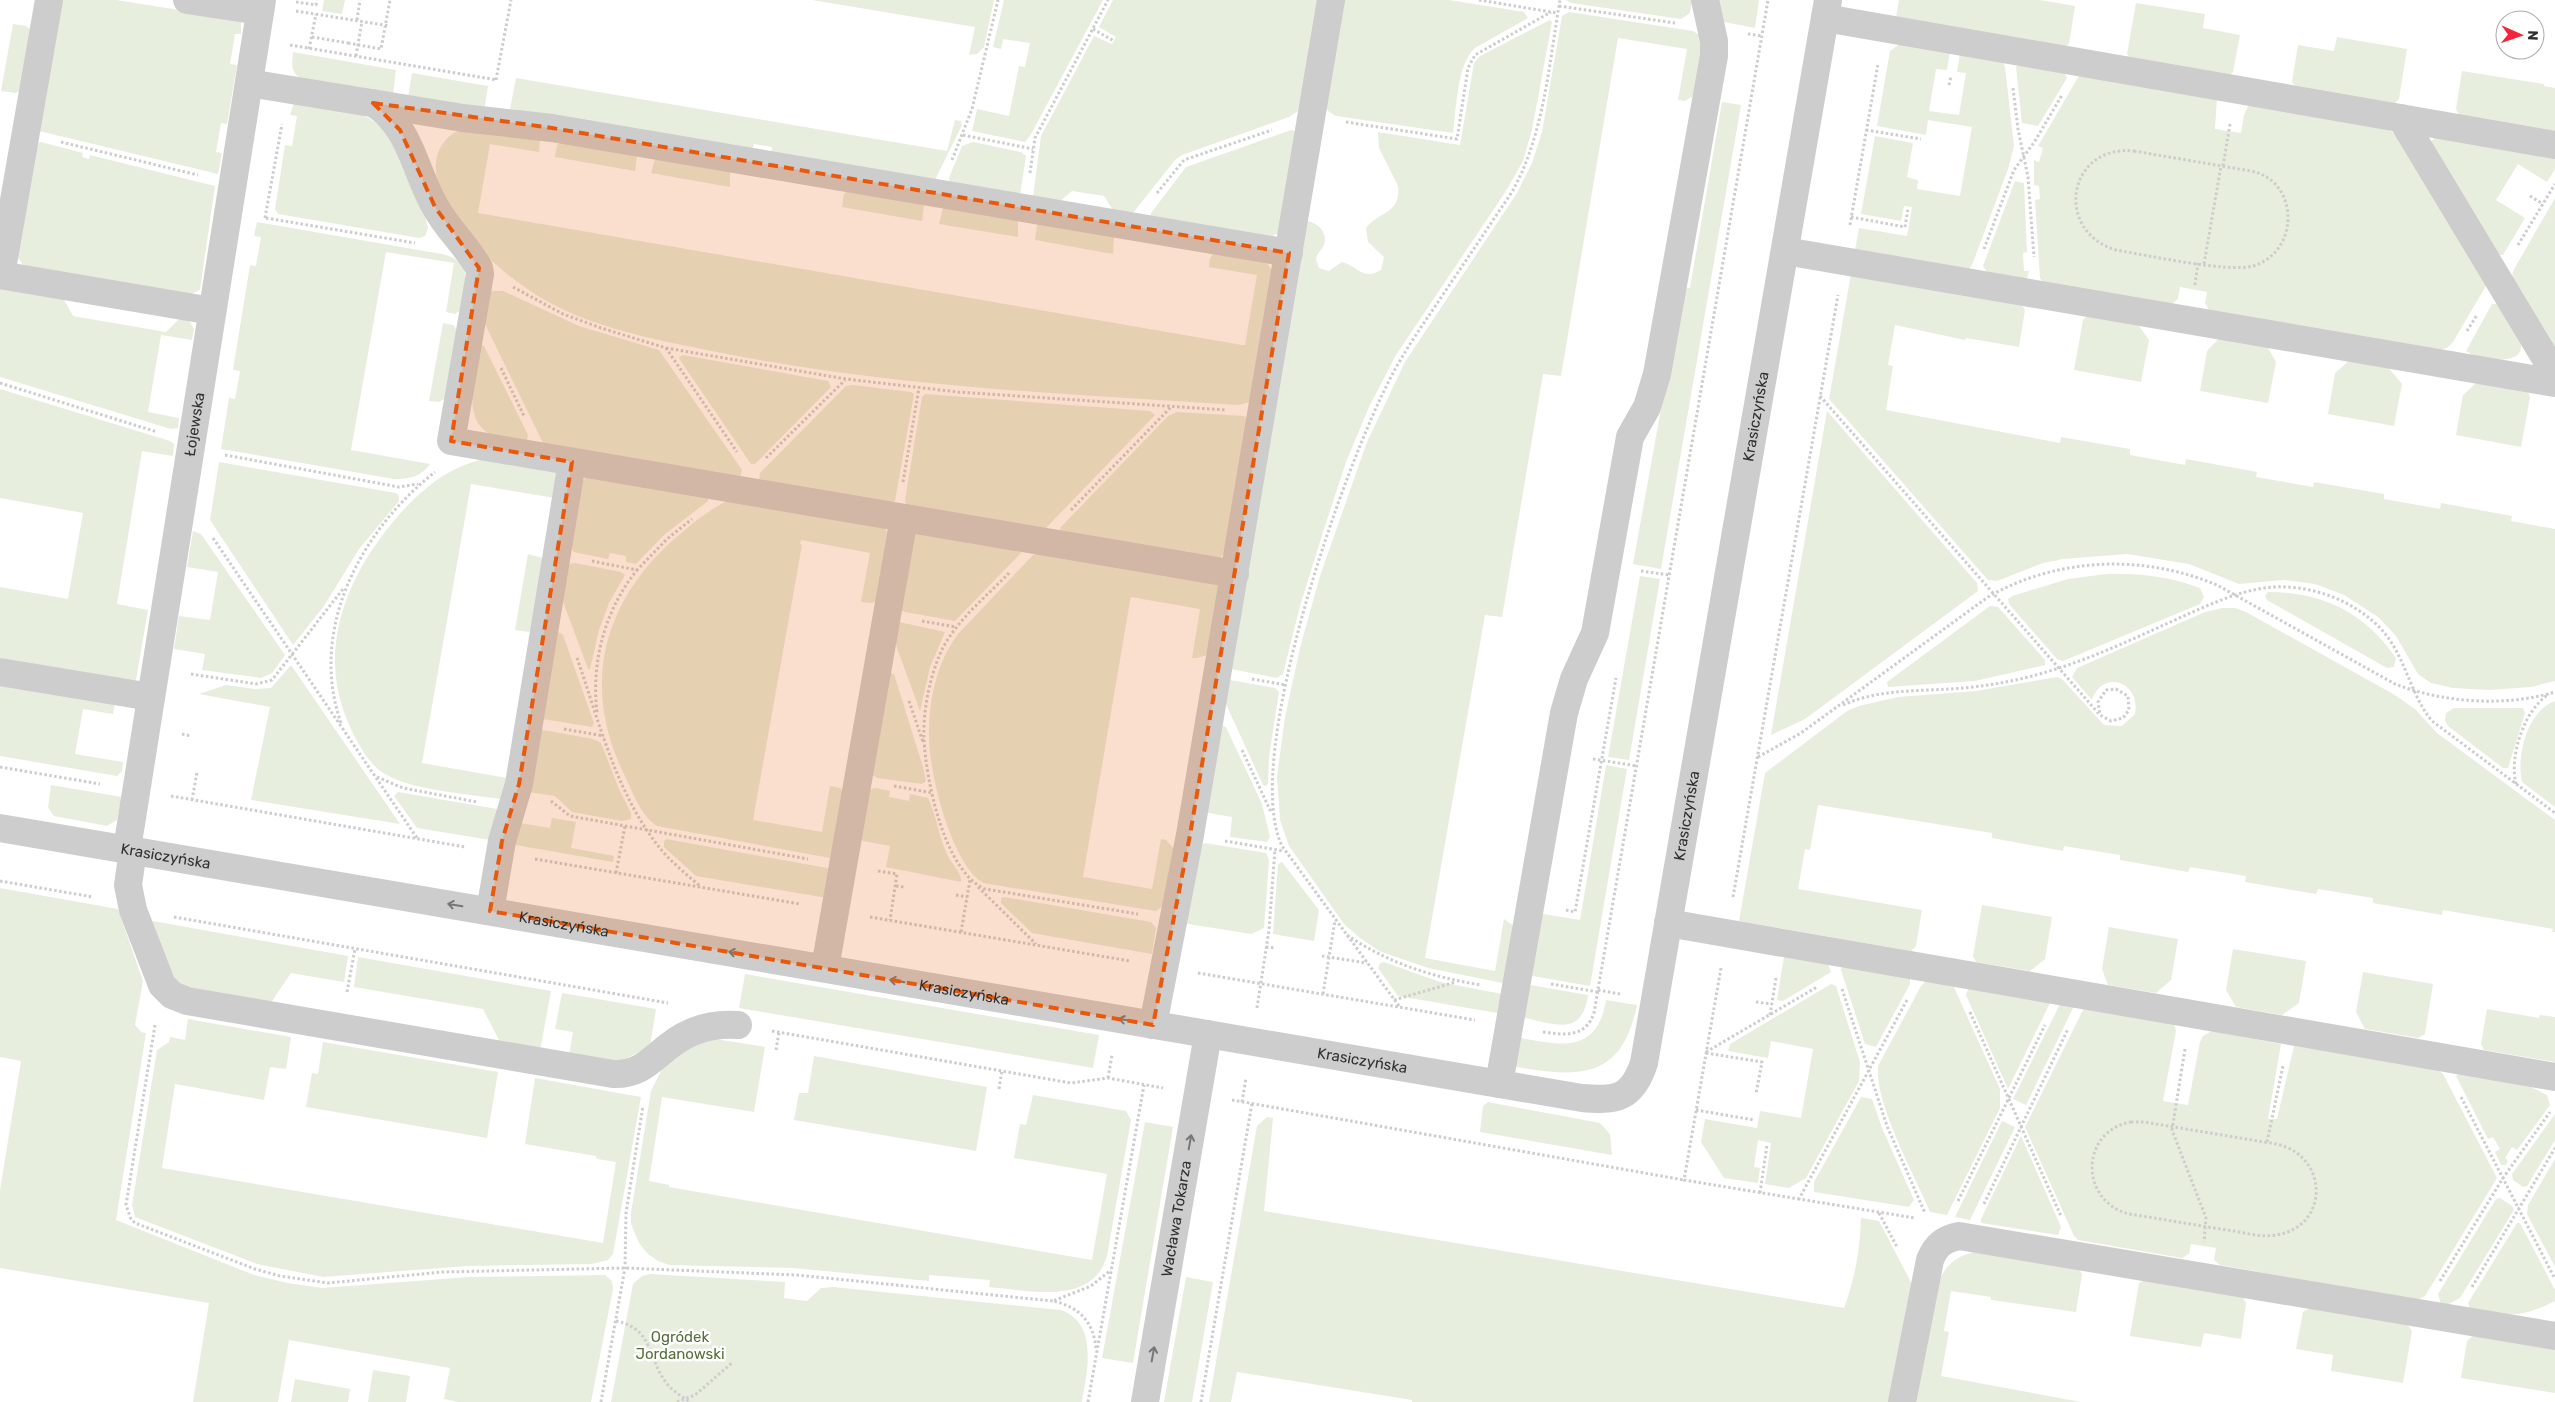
<svg xmlns="http://www.w3.org/2000/svg" width="2555" height="1402" font-family="Rubik,sans-serif">
  <style>
    .green { fill: #e7eedd }
    .lines { fill: none; stroke-linecap: round; stroke-linejoin: round }
    .path { stroke: #cdcdcd; stroke-width: 3; stroke-dasharray: 2.5 2.5; stroke-linecap: butt }
    .minor { stroke: #cdcdcd; stroke-width: 28 }
    .path-bridge { stroke: #cdcdcd; stroke-width: 3; stroke-dasharray: 2.5 2.5; stroke-linecap: butt }
    .oneway { stroke: #777 }
    .marked { fill: #e8590c; fill-opacity: 0.2; stroke: #e8590c; stroke-width: 4; stroke-dasharray: 10 6; stroke-linejoin: round }
    .labels { text-anchor: middle; stroke-width: 5; stroke-linejoin: round; paint-order: stroke }
    .street-label { font-size: 15px; fill: #303030; stroke: #fff }
    .park-label { font-size: 15px; fill: #557139; stroke: #fff }
  </style>
  <rect width="100%" height="100%" fill="#fff"/>
  <path class="green" d="M59,0h57l121,19 4,2v13h-6l-5,30 7,1 -10,59 -6,-1 -5,29 6,1 -4,21 -179,-43z
    M324,0h21l-3,14 -20,-3z
    M812,0h182l-10,47 -7,7 -8,1 6,-28z
    M1004,0h99l-73,136 -5,6 -53,-11 5,-22 32,7 10,-50 6,1 5,-24 -27,-4 -2,10 -8,-2z
    M1113,0h208l-23,111 -9,6 -107,38 -7,5 -42,53 -19,-1 -10,-16 -32,-5 -14,12 -25,-6 8,-61 53,-100 18,8 4,-7 -17,-10z
    M1343,0h106l75,12 4,6 -53,30c-18,15 -19,63 -22,85l-117,-17 -8,-5 -2,-5z
    M1566,0h126l-2,13 -9,6 -110,-16z
    M1713,0h46l-4,28 -31,-6z
    M1899,0h141l35,6 -6,38 -4,3 -169,-30z
    M2136,3l69,11 -2,14 37,7 -7,37 -3,3 -100,-17 -3,-4z
    M1569,12l124,19 8,5 2,5 -8,54 -10,6 -7,-1 9,-51 -69,-11 -57,338 -18,-2 -41,243 -17,-2 -60,343 70,13 9,-52 14,10 -10,55 -80,-16 -49,-17 -19,-13 -16,-14 -55,-78 -9,-26 -3,-44 8,-59 15,-69 20,-72 47,-134 38,-80 112,-169 15,-30 10,-31 20,-116z
    M1550,20l2,2 -20,108 -9,31 -17,30 -110,164 -27,52 -23,55 -23,70 -23,74 -17,68 -6,4 -46,-9 76,-448c11,2 21,11 17,24 -2,5 -7,8 -8,14l3,9 10,3 13,-9c15,4 21,19 39,8l3,-13 -16,-15 -2,-14c13,-17 35,-14 32,-42l-19,-38 -1,-16 82,13 14,-82 6,-7z
    M13,24l13,2 5,4 -11,61 -5,2 -14,-2z
    M2337,37l70,12 -8,50 -5,5 -99,-18 -3,-4 6,-37 36,6z
    M1901,43l49,8 -3,19 -11,-1 -7,42 30,4 7,-42 -9,-1 3,-19 42,7 3,7 9,79 -6,23 -36,96 -3,4 -114,-19 4,-22 48,8 5,-29 -8,-1 -3,15 -40,-7 14,-78 38,7 -6,34 11,3 -1,9 43,7 12,-69 -44,-7 -2,15 -49,-9 13,-75z
    M293,52l103,18 -3,25 -90,-15c-13,-7 -11,-15 -10,-28z
    M2019,64l45,8 3,6 -29,48 -16,-3 -6,-56z
    M2462,71l82,13v2l11,2v43l-96,-16 -3,-6z
    M412,73l76,13 -4,25 -76,-13z
    M2080,74l137,24 -2,31 26,4 3,-18 5,-11 140,26 6,4 92,150 -34,58 -6,6 -7,2 -231,-40 -4,-7 2,-11 -27,-5 -2,12 -6,5 -129,-22 -3,-4 -5,-78 5,-1 -1,-13 -5,-1v-25l5,2 4,-14 -5,-2z
    M516,78l431,73 8,-31 6,1 1,4 -27,55 -164,-26 1,-7 -18,-3 -2,7 -242,-42z
    M1722,102l19,3 -80,464 -28,-5 50,-277 7,1z
    M294,103c20,3 50,4 68,12 37,15 48,67 63,101l3,12 -3,8 -6,2 -141,-24 -3,-5 10,-64 7,1 5,-30 -7,-1z
    M460,130l80,10 -1,12 -49,-8 -12,69 764,132h3l12,-70 -48,-8 1,-9 4,-5 52,9 8,11 -24,129 -12,3c-171,-11 -342,-18 -511,-51 -59,-12 -121,-22 -175,-50 -48,-26 -94,-68 -113,-120 -8,-21 -1,-45 21,-54z
    M1291,130l7,2 -20,101 -8,4 -119,-21v-3l35,-46z
    M2435,137l120,21v11l-8,13 -29,-18 -22,36 29,18 -22,37h-4l-68,-113z
    M41,142l42,11 -1,4 7,2 1,-4 125,31 -15,104 -14,6 -163,-31 -7,-10 21,-112z
    M561,142l74,12 2,2 -2,15 -80,-14 2,-12z
    M973,142l48,10 5,4 -6,39 -70,-11 -1,-6 13,-32z
    M655,159l75,13v15l-79,-14z
    M2015,181l9,2 3,69 -4,1 1,18h5l-2,8 -40,-7 -4,-6z
    M848,190l76,15 -2,16 -80,-14 2,-13z
    M2555,198v149l-43,-70 1,-6z
    M943,208l75,12v17l-79,-13z
    M257,222l185,32c32,7 23,30 20,55l-7,5 -9,-2 8,-49 -68,-11 -35,198 79,14c-9,13 -21,15 -36,15l-173,-30 8,-51 6,1 5,-28 -7,-1 17,-105 6,1 5,-29 -7,-1z
    M1040,223l74,14 -1,17 -78,-14 2,-15z
    M1851,274l170,30 4,6 -6,37 -53,-9 -1,2 -70,-15 -7,40 5,1 -7,44 174,33 1,-6 69,12v6l55,10 1,-6 71,13 -1,5 57,10 1,-5 70,12v5l56,10 1,-6 71,13 -1,5 44,8v152l-24,6 -42,3 -36,-2 -22,-5 -13,-9 -22,-38 -18,-19 -34,-22 -29,-11 -31,-4 -45,4 -50,-20 -62,-10 -64,5 -20,4 -46,18 -9,-1 -159,-181z
    M0,287l63,11 10,18 93,16 14,-14 10,4 4,7 -2,11 -31,-5 -13,77 31,6 -1,10 -7,1 -171,-52z
    M493,291h10l76,35 80,24 83,120 -2,7 -196,-32 -59,-121 5,-32z
    M2492,304h6c7,11 24,30 23,44 -2,19 -46,11 -55,3z
    M2088,315l49,8 12,17 -8,42 -67,-12 9,-50z
    M443,323l10,2 5,6 -11,66 -8,5 -10,-1z
    M2219,338l48,8 9,16 -8,41 -68,-12 7,-40z
    M481,345l3,1 44,89 -1,5c-10,-1 -22,-1 -31,-4 -38,-10 -20,-66 -15,-91z
    M683,355l145,26 3,6 -76,77h-4l-71,-104 -1,-3z
    M2350,360l37,6 15,18 -8,42 -66,-12 7,-41z
    M2477,382l50,8 3,7 -9,50 -65,-12 7,-40z
    M853,385l58,7 3,2 -19,107 -3,2 -133,-22 1,-8 86,-87z
    M0,389l170,52 4,3 -1,12 -31,-5 -22,134 -3,19 31,6 -12,70 -17,-1 -119,-21v-71l68,12 15,-86 -83,-15z
    M925,394l225,17 5,4 -109,113 -139,-22 -2,-6 17,-103z
    M1827,411l150,172 1,8 -173,128 -34,16z
    M1177,412l67,4 4,3 -21,130 -7,9 -160,-27 1,-4 107,-111z
    M485,459l75,11 -5,28 -84,-14 -49,279 85,15 -7,21c-32,-5 -89,-9 -115,-25 -16,-9 -26,-29 -34,-45 -37,-77 -5,-153 47,-213 24,-27 51,-50 87,-57z
    M219,462l177,31 3,3v5l-40,48 -35,57 -31,39 -83,-125z
    M586,477l122,20v4l-44,34 -28,29 -10,-2v-6l-16,-3 -2,6 -34,-7 -4,-6 12,-64z
    M727,501l157,26 3,5 -9,68 -6,3 -11,-1 9,-49 -69,-13 -1,4 2,1 -49,275 69,12 8,-46 10,2 5,5 -15,65 -173,-32c-17,-11 -25,-36 -34,-54 -41,-85 -21,-168 49,-231 17,-15 35,-30 55,-40z
    M193,531l8,3 84,121 -13,18 -11,5 -59,-8 3,-16 -31,-5 5,-33 31,4 8,-48 -31,-5z
    M918,532l103,19v2l-66,68 -50,-9 -5,-2 15,-76z
    M1039,553l180,31 -9,70 -13,4h-5l8,-49 -69,-12 -1,4 -47,276 69,12 9,-50 5,1 9,10 -11,55 -8,6 -173,-28c-33,-20 -56,-117 -54,-154 1,-33 9,-70 30,-96l74,-78z
    M528,554l15,4 -11,72 -4,2 -13,-2z
    M575,563l46,9 4,3 -16,28 -10,27 -9,39h-2l-27,-73 7,-32z
    M2106,574c32,-1 65,3 94,14l4,9 -4,7 -137,57 -6,-2 -48,-55 -1,-5 4,-3 56,-17z
    M1640,576l20,3 -31,181 -21,-3z
    M2268,592c55,0 97,21 128,66l-2,9 -7,1 -120,-68 -2,-4z
    M1990,606l8,1 47,53v5l-70,16 -87,6 -1,-5z
    M2222,608h13l11,4 149,83 21,15 21,23 118,87v112h-3l1,-3 -110,-19 -1,5 -69,-12v-5l-55,-9 -2,5 -71,-12 1,-6 -56,-9 -2,5 -68,-12v-5l-56,-9 -1,5 -71,-13v-5l-174,-28 -8,45 -5,-1 -7,40 124,21 -6,36 -5,5 -172,-30 26,-148 82,-62 12,-5 39,-9 78,-6 81,-14 5,2 42,46 18,1 13,-12c6,-33 -33,-45 -43,-14l-20,-23 5,-9 128,-56z
    M899,622l46,10 -15,35 -10,44 -27,-74z
    M558,632l5,3 31,88 -2,4 -49,-8z
    M291,665l109,159 -149,-24 19,-93 -71,-13 27,-9 29,4 16,-1z
    M890,673l4,1 29,93 3,14 -4,3 -45,-6 -6,-4z
    M1230,680l45,8 4,4 -10,65 -1,27 -2,2 -3,-1 -38,-83 2,-20z
    M0,685l115,19 -2,10 -30,-5 -8,45 48,8 -1,9 -5,5 -117,-20z
    M2555,701v106l-33,-25c-6,-26 5,-71 33,-81z
    M2454,708h69l2,5 -17,55h-5l-55,-42 -3,-6 1,-7z
    M1221,725l5,2 36,77 8,33 -3,5 -37,-5 2,-20 -28,-5z
    M543,730l50,9 8,4 18,46 12,24v6l-9,2 -50,-9 -17,-16 -27,-4 11,-61z
    M1606,765l21,4 -37,217 -63,-11 10,-62 43,7z
    M51,785l71,12 -5,23 -10,6 -53,-10 -6,-8z
    M875,788l15,3 -1,6 20,4 1,-7 18,4c9,19 11,41 21,60 4,7 13,15 12,24l-75,-15 4,-21 -27,-5 -4,-4 10,-47z
    M398,792l99,17 -7,31 -73,-12 -23,-32z
    M552,818l24,4 -5,26 43,8 -1,6 -103,-18 10,-21 30,5z
    M666,839l161,29 3,3 -3,27 -131,-22 -32,-29v-5z
    M1205,843l61,10 3,7 -5,68 -13,6 -69,-11 18,-77z
    M1282,862l37,48 -5,31 -41,-7 5,-70z
    M0,888l118,21 25,72 -8,44 6,7 5,1 -30,187 138,55 34,8 34,5 147,-11 136,-2 7,6 1,8 -22,113h-132l-15,-3 6,-31 -161,-28 -11,62h-85l16,-99 -209,-35v-78l21,-129 -21,-4z
    M1004,897l147,25 5,6 -4,26 -120,-21 -31,-30v-5z
    M1982,905l70,12 -7,42 -15,12 -54,-9 -3,-6z
    M153,921l195,35 -4,26 -53,-9 -21,31 -93,-18 -24,-42z
    M2109,927l69,12 -7,41 -15,13 -48,-8 -6,-16z
    M2233,949l73,12 -7,42 -17,12 -46,-8 -10,-17z
    M1784,956l44,8 3,8 -48,29 -6,-1z
    M358,957l193,34 -11,60 -39,-7 -18,-35 -129,-22z
    M1384,962l56,20 67,13 -4,19 -105,-18 -20,-28 2,-5z
    M1842,966l68,12v6l-34,63 -11,-3 -24,-74z
    M2363,972l70,12 -8,50 -7,4 -53,-9 -9,-17z
    M745,974l354,61 -6,33 -354,-60z
    M1926,981l27,4 47,104v19l-53,107 -17,-3c-15,-36 -56,-109 -52,-146l43,-80z
    M1525,984l63,11c-6,44 -36,28 -68,22z
    M1831,984l5,2 24,76 -1,19 -53,97 -17,10 -24,-4 6,-41 -13,-3 -4,27 6,1 -2,15 -34,-5 -23,-36 4,-23 52,9 3,-17 41,7 12,-69 -42,-8 -3,17 -40,-7 2,-7z
    M1968,989l82,14 -42,86 -42,-94z
    M562,993l94,16 -6,37 -34,18 -47,-9 4,-23 -18,-3z
    M1606,1000l31,5c-16,78 -61,72 -126,61l5,-29c42,8 81,19 90,-37z
    M2060,1004l14,2 -48,99 -13,-6z
    M2084,1008l90,16 2,7 -13,70 25,4 12,-63 3,-6 9,-5 69,13 -13,75h9l17,-73 143,23 6,5 54,104 -72,118 -8,4 -197,-35 -6,-5 2,-12 -25,-4 -2,10 -7,4 -104,-18 -4,-4 -49,-109z
    M2487,1009l52,9 1,-3 15,2v45l-71,-12 -3,-6z
    M188,1019l103,18 -5,32 -16,-2 -6,33 -89,-16 -13,84 441,75 13,-81 -19,-3 -1,-3 -71,-12 10,-66 106,19 -28,157 -5,6 -16,4 -124,2 -145,11 -66,-13 -122,-47 -3,-12 25,-155 12,-8 1,-5 15,3z
    M716,1039l49,8 -11,65 -92,-15 -13,84 20,4v2l423,73 15,-86 -93,-16 6,-34 6,1 7,-30 93,16 5,9 -24,136c-15,51 -80,34 -118,31l1,-7 -61,-5v6l-136,-13 -124,-3 -11,-4 -10,-7 -9,-11 -8,-19v-11l20,-122 12,-24 20,-22z
    M323,1042l175,30 -11,66 -181,-31 6,-34 6,1z
    M814,1056l173,31 -11,64 -182,-31 5,-27h9z
    M2460,1073l67,12 20,10 3,10 -33,45 -5,-3 -7,11 3,3 -2,4h-5l-6,-13 5,-3 -7,-12 -5,2 -32,-63z
    M1861,1097l11,2 10,29 32,72 -5,7 -95,-15v-10z
    M1488,1102l112,21 10,11 2,21 -132,-23 3,-26z
    M2555,1114v26l-28,46 -4,1 -10,-7 -1,-6z
    M1267,1117l6,1 -9,93 580,97c11,-30 16,-58 17,-90l18,3 34,65 -23,116h-478v-2l-175,-28 -6,30h-22l48,-276z
    M2002,1121l13,6 -45,93 -15,-3z
    M1145,1122l28,5 -40,236 -31,-5z
    M2021,1136l40,91 -3,8 -77,-12v-4z
    M2555,1159v108l-28,-53 1,-9z
    M2500,1198l12,8 2,4 -54,88 -13,7 -6,-1 -3,-10 58,-95z
    M2517,1223h3l35,67v11c-36,18 -46,15 -85,8l-2,-6z
    M1977,1252l101,16 4,6 -6,38 -85,-12v-3l-40,-6 -7,40 5,1 -8,44 140,26h-166l25,-123c7,-16 20,-25 37,-27z
    M651,1274l134,8 -1,16 23,3 14,-13 12,-1 228,23c38,14 26,61 21,92h-471l22,-118 9,-8z
    M1186,1277l27,5 -21,120h-28z
    M2146,1280l96,16 4,7 -5,36 -37,-6 -3,14 -71,-11 9,-53z
    M2310,1308l98,17 4,6 -9,52 -72,-12 2,-16 -37,-6 7,-37z
    M2473,1336l82,14v43l-94,-15 6,-37z
    M373,1370l37,6 -4,26h-38z
    M295,1379l55,10 -2,13h-57z"/>
  <g class="lines">
    <path class="path" d="M1479,0l78,13
      M296,2l20,3 1,-5
      M1559,6l116,17
      M296,11l94,15
      M357,20l3,-20
      M1093,29l21,12
      M1748,34l14,2
      M312,37l36,6
      M290,45l207,35
      M309,49l7,-35
      M356,56l6,-35
      M496,80l15,-80
      M1949,85l2,-9
      M2013,88l5,41 10,48 6,80
      M1346,122l111,17 11,-71 7,-13 76,-43
      M1866,130l55,9
      M963,135l70,14
      M61,142l137,33
      M2134,151l117,20c49,10 49,81 2,95 -25,7 -107,-11 -137,-16 -63,-19 -48,-106 18,-99z
      M952,160l20,-51 26,-109
      M2223,166l7,-42
      M1030,173l5,-35 73,-138
      M1157,193l27,-33 88,-30
      M2530,196l13,8
      M1851,217l54,10 3,-18
      M265,218l17,-94
      M266,218l149,25
      M1850,225l28,-161
      M2518,245l37,-61
      M1984,249l30,-79 21,-29 27,-46
      M2204,264l17,-98
      M2195,285l3,-22
      M513,287l50,27 38,14 65,20 71,104
      M2467,331l10,-16
      M666,348l180,31 112,13 268,18
      M501,368l23,48
      M0,383l157,49
      M1820,396l280,319 11,6 12,-3 6,-8 -1,-14 -12,-7 -10,1 -8,12 2,13
      M225,455l174,32 19,-3
      M766,458l79,-78
      M903,482l16,-94
      M1071,510l101,-104
      M213,538l204,300
      M592,561l45,9 30,-31 25,-20
      M1641,571l28,4
      M1009,573c-24,25 -55,49 -69,81 -11,26 -17,57 -16,85 2,41 20,132 61,150l153,25
      M922,621l34,6
      M577,658c22,63 39,135 82,189 11,14 27,27 41,39
      M191,674l65,10 16,-4 71,-91
      M1252,679l34,6
      M909,701l14,41
      M1843,705c33,-15 71,-14 107,-16 31,-2 63,-7 93,-16 49,-14 96,-37 143,-58 25,-11 51,-23 78,-27 41,-6 89,11 117,41 25,27 28,64 51,92l123,92
      M597,712c-6,-51 8,-102 40,-142
      M341,723c-33,-94 20,-193 94,-251
      M564,729l40,7
      M182,734l9,2
      M1242,750l29,62
      M1758,757l43,-24 187,-136c70,-40 155,-43 229,-12l178,99c49,19 110,23 160,8
      M1593,759l44,7
      M0,767l100,17
      M377,777l26,11 74,14
      M2516,784c-7,-28 8,-74 33,-90
      M894,786l39,7
      M171,796l294,51
      M192,800l5,-28
      M551,801l19,15 238,43
      M1225,841l59,10
      M535,859l265,45
      M878,871l19,3 -7,46
      M616,873l9,-47
      M0,881l93,16
      M896,886l8,1
      M978,887l58,57
      M956,895l11,2
      M1733,897l105,-602
      M1566,910l9,2 41,-234
      M174,917l494,86
      M870,917l260,44
      M961,932l9,-52
      M1347,935c41,28 85,42 134,50
      M1266,947l9,1
      M1322,956l45,7
      M1721,968l-37,212 115,19
      M1198,973l277,47
      M1551,984l47,8
      M1842,989l45,137 38,87
      M1598,990l22,4
      M347,992l8,-43
      M1323,994l12,-74
      M1394,1000l62,-18
      M1907,1000l-108,199 116,19
      M1756,1002l16,2
      M1399,1006l-117,-160c-42,-88 64,-385 110,-471 13,-25 30,-49 46,-73 25,-37 49,-73 74,-110 32,-57 37,-128 48,-192
      M1257,1008l12,-78 6,-81
      M1970,1012l91,204
      M1770,1015l6,-37
      M155,1025l-29,180 5,14 4,4 120,46 25,7 48,7 114,-11 183,-4 171,7 257,26
      M772,1031l299,52 37,-5 55,10
      M1543,1032c22,3 42,6 51,-19l174,-1013
      M2185,1049l-13,81 34,88 -2,24
      M776,1050l3,-18
      M1706,1052l111,-65
      M1706,1053l56,9 -6,32
      M1108,1078l4,-23
      M999,1089l3,-19
      M2461,1097l94,182
      M1232,1100l452,80
      M1242,1102l4,-24
      M1696,1110l58,10
      M2131,1122h13l132,22c53,11 54,83 0,91 -16,3 -33,-3 -49,-5 -33,-5 -65,-11 -98,-16 -50,-13 -49,-83 2,-92z
      M2267,1142l16,-76
      M1760,1193l7,-48
      M1958,1201l87,-176
      M1984,1204l84,-175
      M1879,1213l18,34
      M2440,1281l63,-103 47,-66
      M2472,1287l83,-139
      M616,1321c39,8 31,39 52,64 6,7 15,12 22,17
      M1096,1348c-3,-27 -17,-41 -43,-47l38,-15 20,-16
      M601,1402l24,-134 1,-55 17,-107
      M677,1402l18,-7 38,-33
      M1088,1402l56,-317
      M1201,1402l51,-299"/>
    <g class="minor">
      <path d="M187,0l73,11"/>
      <path d="M1825,18l730,127"/>
      <path d="M249,83l214,35 89,10 737,125"/>
      <path d="M373,103c38,23 42,70 63,105 12,22 31,38 43,60l1,6 -29,167 784,133"/>
      <path d="M2401,118l154,256"/>
      <path d="M1785,251l770,132"/>
      <path d="M0,275l212,36"/>
      <path d="M1,275l48,-275"/>
      <path d="M0,672l151,25"/>
      <path id="s1" d="M0,828l1582,270c34,3 50,1 62,-35l184,-1063"/>
      <path id="s2" d="M127,849l135,-849"/>
      <path d="M133,850l-5,35 5,25 29,75 10,10 15,6 426,73c26,1 37,-13 56,-28 20,-16 44,-23 69,-21"/>
      <path d="M490,911l12,-70 17,-57 53,-322"/>
      <path d="M1668,923l887,154"/>
      <path d="M825,968l79,-450"/>
      <path d="M1153,1025l37,-190 141,-835"/>
      <path d="M1499,1084l65,-371 10,-34 21,-46 35,-196 17,-30 10,-33 57,-318v-15l-9,-41"/>
      <path id="s3" d="M1145,1402l63,-368"/>
      <path d="M1902,1402l28,-142c6,-15 14,-21 29,-24l596,100"/>
    </g>
    <path class="path-bridge" d="M348,43l33,6 9,-49"/>
  </g>
  <defs><path id="oneway-shaft" d="M-6 0H5M1.5-3L5.5 0L1.5 3" fill="none" stroke-width="1.6" stroke-linecap="round" stroke-linejoin="round" transform="scale(1.25)"/></defs>
  <g class="oneway">
    <use href="#oneway-shaft" transform="translate(455 905) rotate(-170)"/>
    <use href="#oneway-shaft" transform="translate(736 953) rotate(-170)"/>
    <use href="#oneway-shaft" transform="translate(897 981) rotate(-170)"/>
    <use href="#oneway-shaft" transform="translate(1126 1020) rotate(-171)"/>
    <use href="#oneway-shaft" transform="translate(1190 1142) rotate(-80)"/>
    <use href="#oneway-shaft" transform="translate(1153 1354) rotate(-80)"/>
  </g>
  <path class="marked" d="M373,103l179,25 737,125 -99,582 -37,190 -663,-114 12,-70 17,-57 53,-322 -121,-21 28,-173 -44,-61 -35,-77z"/>
  <g class="labels">
    <g class="street-label">
      <text dy="5" stroke="none"><textPath href="#s1" startOffset="2341">Krasiczyńska</textPath></text>
      <text dy="5" stroke="none"><textPath href="#s2" startOffset="430">Łojewska</textPath></text>
      <text dy="5" stroke="none"><textPath href="#s1" startOffset="1936">Krasiczyńska</textPath></text>
      <text dy="5" stroke="none"><textPath href="#s1" startOffset="168">Krasiczyńska</textPath></text>
      <text dy="5" stroke="none"><textPath href="#s1" startOffset="572">Krasiczyńska</textPath></text>
      <text dy="5" stroke="none"><textPath href="#s1" startOffset="978">Krasiczyńska</textPath></text>
      <text dy="5" stroke="none"><textPath href="#s1" startOffset="1382">Krasiczyńska</textPath></text>
      <text dy="5" stroke="none"><textPath href="#s3" startOffset="186">Wacława Tokarza</textPath></text>
    </g>
    <g class="park-label">
      <text x="680" y="1342">Ogródek<tspan x="680" dy="17">Jordanowski</tspan></text>
    </g>
  </g>
  <g transform="translate(2520 35) rotate(92)"><circle r="24" fill="#ffffff" stroke="#acacac"/>
  <path d="M0-4L9 19L0 12L-9 19Z" fill="#f52439"/>
  <text y="-8" font-size="14" font-weight="bold" text-anchor="middle" fill="#303030">N</text>
  </g>
</svg>
